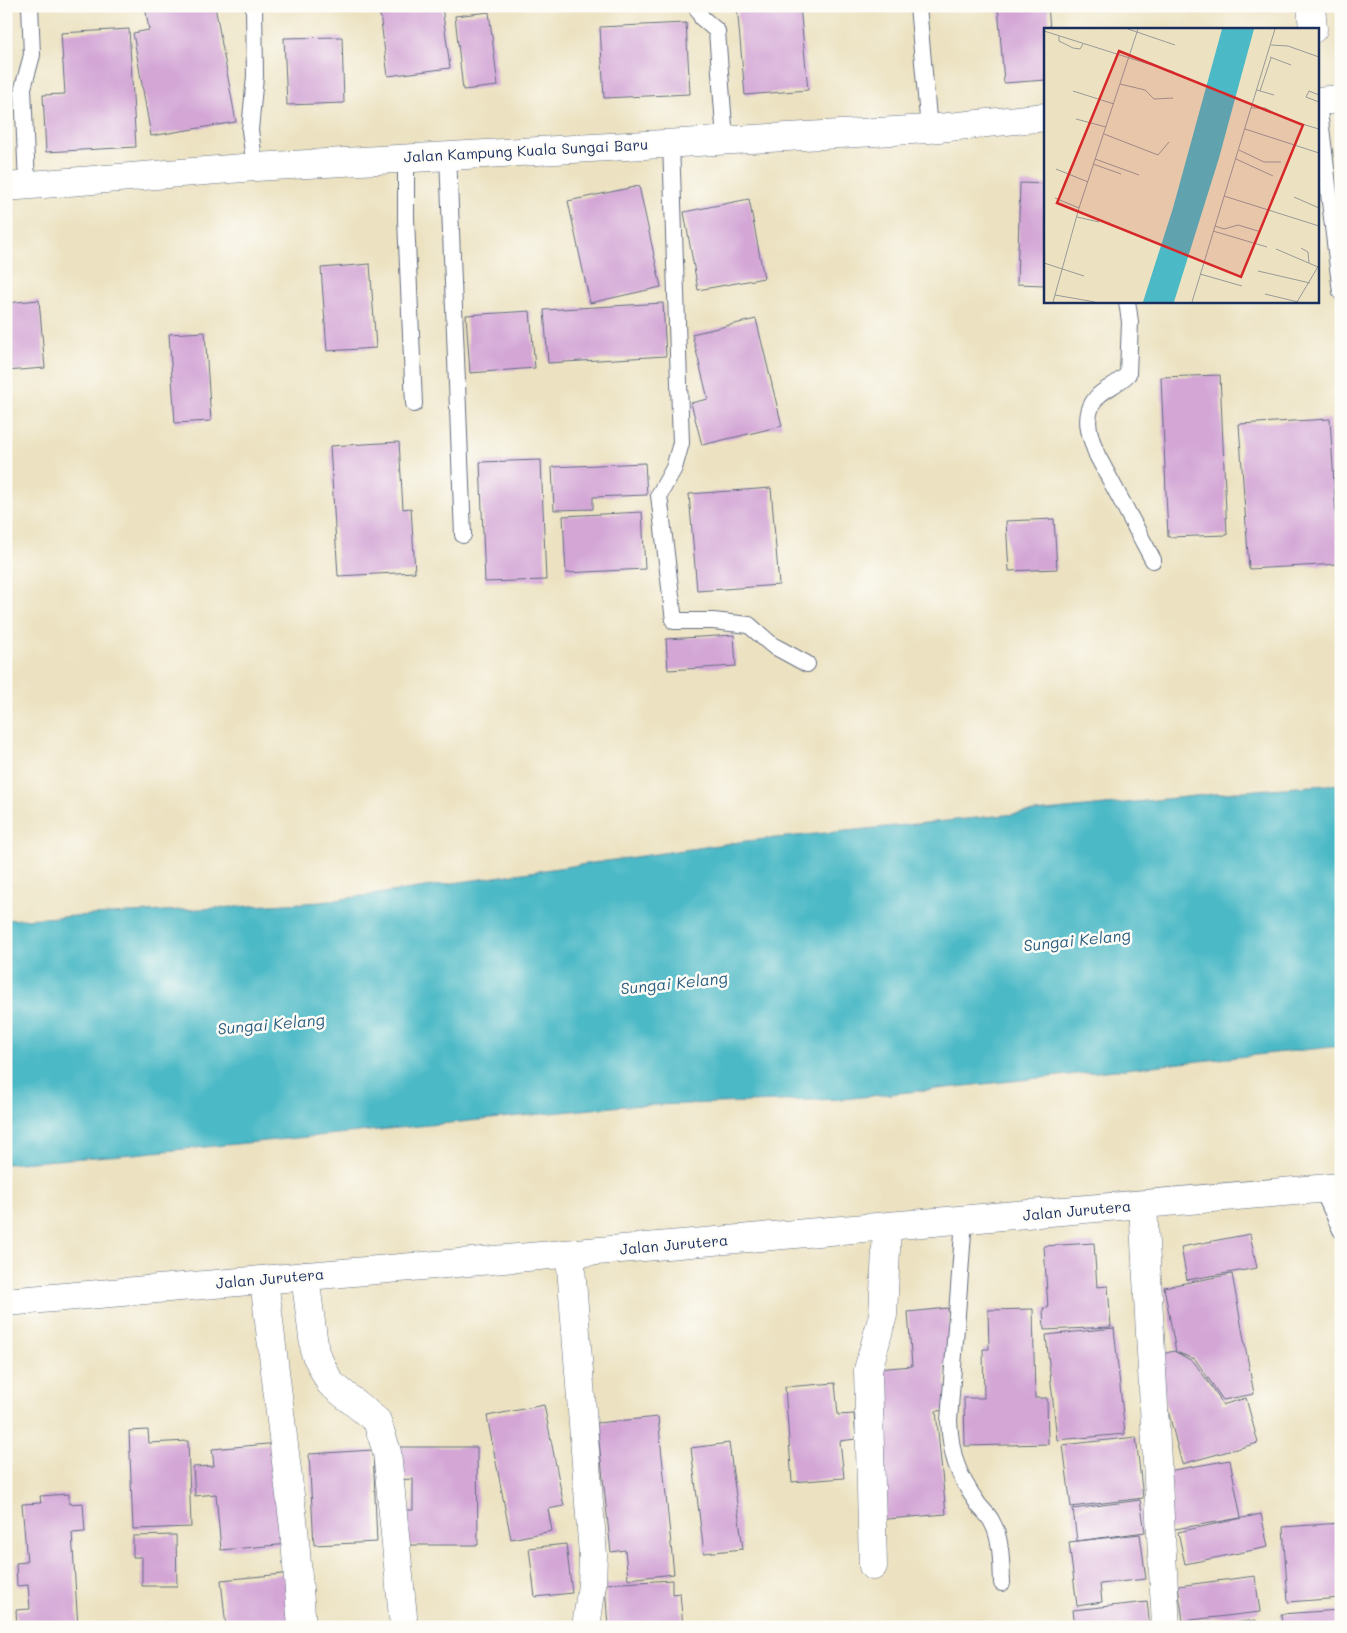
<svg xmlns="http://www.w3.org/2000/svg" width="1347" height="1633" font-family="Mali,sans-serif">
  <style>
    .water { fill: #4cb9c6; stroke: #347492 }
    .building { fill: #d3a6d6 }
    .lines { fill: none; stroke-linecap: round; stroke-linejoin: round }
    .lane-casing { stroke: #646e81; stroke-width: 18 }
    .street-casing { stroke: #646e81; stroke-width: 29 }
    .secondary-casing { stroke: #646e81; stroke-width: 29 }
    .lane { stroke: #fff; stroke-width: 16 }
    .street { stroke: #fff; stroke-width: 28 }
    .secondary { stroke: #fff; stroke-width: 28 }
    .labels { text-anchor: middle; stroke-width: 5; stroke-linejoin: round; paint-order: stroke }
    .street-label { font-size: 15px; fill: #1b2f5e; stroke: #fdfcf7 }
    .water-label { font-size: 16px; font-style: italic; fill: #2c5f82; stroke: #fdfcf7 }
    .inset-road { fill: none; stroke: #989a99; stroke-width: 1 }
    .view { fill: #d62828; fill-opacity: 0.15; stroke: #d62828; stroke-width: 2.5 }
    .inset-edge { fill: none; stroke: #1b2f5e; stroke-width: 2.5 }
  </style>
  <rect width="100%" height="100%" fill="#fdfcf7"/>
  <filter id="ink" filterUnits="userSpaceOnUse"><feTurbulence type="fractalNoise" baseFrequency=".02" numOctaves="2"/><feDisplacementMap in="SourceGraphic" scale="10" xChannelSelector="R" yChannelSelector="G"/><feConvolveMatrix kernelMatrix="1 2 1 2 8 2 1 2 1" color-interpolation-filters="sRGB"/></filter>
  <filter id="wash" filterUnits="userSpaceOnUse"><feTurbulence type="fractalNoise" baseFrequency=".0096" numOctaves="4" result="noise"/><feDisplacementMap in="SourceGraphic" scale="20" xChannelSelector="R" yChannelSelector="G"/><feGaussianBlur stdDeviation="1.12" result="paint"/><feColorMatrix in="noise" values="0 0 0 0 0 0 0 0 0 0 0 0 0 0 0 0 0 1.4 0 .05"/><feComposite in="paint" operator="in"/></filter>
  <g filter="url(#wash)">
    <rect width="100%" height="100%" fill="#ece2c1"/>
    <path class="water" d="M1341,784v262l-498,53 -220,7 -489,48 -128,10v-244l315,-18 425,-61 509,-51z"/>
    <g id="blocks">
      <path class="building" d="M145,6h70l21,116 -85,14 -18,-103 16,-3z
        M379,6h63l8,62 -62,8z
        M737,6h63l8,84 -63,5z
        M998,6h50l2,23h-4v51l-42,3z
        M489,12l9,74 -35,4 -8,-74z
        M686,23l4,71 -86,4 -4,-71z
        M129,29l7,118 -90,5 -3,-57 22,-1 -4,-61z
        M342,37l2,66 -57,2 -3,-67z
        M1020,183l26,1v101l-29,-1z
        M639,186l22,101 -71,16 -22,-102z
        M749,199l15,79 -66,12 -14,-78z
        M370,264l6,84 -49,3 -6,-83z
        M39,300l6,68 -39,3v-68z
        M663,303l3,53 -118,7 -4,-53z
        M530,311l5,57 -65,5 -4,-58z
        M756,319l26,107 -80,19 -11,-42 17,-4 -16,-65z
        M205,332l6,89 -36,2 -6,-89z
        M1220,375l7,160 -59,2 -7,-160z
        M1330,419l9,145 -90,5 -10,-145z
        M399,442l4,67 8,-1 4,64 -77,4 -8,-130z
        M541,460l5,120 -61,2 -5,-120z
        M645,463l2,32 -54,2v12l-39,1 -2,-43z
        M771,488l8,97 -82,6 -8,-97z
        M642,512l3,57 -79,4 -3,-57z
        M1054,519l3,50 -48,2 -3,-50z
        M734,635l2,31 -68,4 -2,-31z
        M1250,1234l7,34 -70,12 -6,-33z
        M1094,1243l3,44 11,-1 3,41 -67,3 -1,-22h5l-4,-62z
        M1232,1274l22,120 -31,6 -28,-41 -19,-7 -12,-65z
        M948,1308l5,57 -9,1 4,44 -12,1 10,103 -70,6 -5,-61 13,-1 -8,-89 36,-3 -4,-54z
        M1033,1309l2,89h12l1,46 -83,2 -1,-48h20l-1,-49h6l-1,-39z
        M1114,1328l11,106 -68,6 -11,-105z
        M1174,1351l20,11 25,35 3,8 24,-7 12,45 -76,21 -25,-96 5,-14z
        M835,1383l3,32 16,-1 2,25 -16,2 4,37 -52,4 -7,-95z
        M544,1405l20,101 -16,3 4,22 -41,8 -24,-123z
        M658,1417l16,157 -46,5 -3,-29 -14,2 -14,-129z
        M148,1430l1,13 39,-2 3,86 -58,2 -4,-98z
        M1136,1437l7,61 -72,9 -8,-62z
        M279,1443l10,101 -68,6 -5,-56 -21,2 -2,-29 21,-1 -2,-17z
        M729,1443l14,106 -39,4 -13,-105z
        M395,1447h82l1,98h-79v-35h14v-31l-18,1z
        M373,1450l4,92 -63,3 -5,-91z
        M1230,1460l11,58 -72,12 -5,-26 9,-2 -5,-31z
        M69,1494v10l14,-1 2,29 -13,1 6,94h-61l-1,-17 14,-1 -2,-24 -11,1 -1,-23 11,-1 -5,-58 19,-1 -1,-7z
        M1140,1500l5,32 -68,9 -4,-32z
        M1261,1514l7,33 -83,17 -7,-32z
        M1341,1523v75l-53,4 -5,-75z
        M1140,1534l6,45 -46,5 2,18 -25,4 -8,-64z
        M176,1535l1,51h-35v-29h-9v-21z
        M566,1544l6,49 -37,4 -6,-49z
        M293,1573l5,54h-72l-5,-47z
        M1255,1576l5,36 -77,9 -5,-35z
        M672,1580v14l8,-1 3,34h-75l-3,-43z
        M1147,1602l3,25h-75l-2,-17z
        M1340,1610l1,17h-59l-1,-13z
        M1256,1620l1,7h-44v-1z"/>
    </g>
  </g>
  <g filter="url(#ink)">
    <use href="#blocks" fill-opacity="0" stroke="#646e81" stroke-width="1"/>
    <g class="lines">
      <defs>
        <path id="lane" d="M254,6l1,70 -5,54 5,37
          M696,6l6,12 15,13 8,109
          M918,6l11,123
          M1318,103l23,189
          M671,143l10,300 -7,25 -15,27 15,126h39l36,4 23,20 35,19
          M448,156l15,379
          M406,158v61l8,185
          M27,184l-4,-96 9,-33 -2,-49
          M1127,301l3,21 -2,52c-9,9 -21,14 -29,21 -18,18 -10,40 -2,60l56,105
          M1322,1189l19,41
          M964,1220l-15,201c2,35 8,53 29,83 4,6 11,11 14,18 10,18 9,42 10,61"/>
        <path id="street" d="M1311,6l2,23
          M1143,1205l23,422
          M570,1254l23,301 -1,30 -6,42
          M305,1276l10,77 15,30 47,38 10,31 16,165
          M264,1280l30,248 8,99
          M873,1566l-5,-196 15,-55 4,-88"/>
        <path id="secondary" d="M1318,101l23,-2
          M6,187l249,-20 674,-38 117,-12
          M6,1302l1335,-115"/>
      </defs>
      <use href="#lane" class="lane-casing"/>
      <use href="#street" class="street-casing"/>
      <use href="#secondary" class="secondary-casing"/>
      <use href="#lane" class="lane"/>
      <use href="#street" class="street"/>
      <use href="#secondary" class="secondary"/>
    </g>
  </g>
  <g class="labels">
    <g class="street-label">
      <text transform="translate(526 151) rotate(-3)" y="5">Jalan Kampung Kuala Sungai Baru</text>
      <text transform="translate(1077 1211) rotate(-5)" y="5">Jalan Jurutera</text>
      <text transform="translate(674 1245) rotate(-5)" y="5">Jalan Jurutera</text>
      <text transform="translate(270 1279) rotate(-5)" y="5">Jalan Jurutera</text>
    </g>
    <g class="water-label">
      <text transform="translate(1077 940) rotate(-6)" y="6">Sungai Kelang</text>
      <text transform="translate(674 983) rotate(-6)" y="6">Sungai Kelang</text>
      <text transform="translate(271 1024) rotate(-5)" y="6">Sungai Kelang</text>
    </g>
  </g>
  <g transform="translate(1044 28)">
    <rect width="275" height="275" fill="#ece2c1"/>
    <path d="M178,1h32l-35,129 -45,144h-31l30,-94z" fill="#4cb9c6"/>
    <path class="inset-road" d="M84,1l47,16M0,3l130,41M15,8v5l14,7 7,1 3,-5M227,17l17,1 31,11M226,29l21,8M76,56l25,6 9,9 19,-1M213,62l17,5M29,63l41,13M216,63l11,-33M275,67l-10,-4 -3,6 13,5M207,80h14l21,11M32,91l30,8M258,96l17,5M201,101l74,24M60,106l54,21 11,-13M195,122l25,12h17M51,131l44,16M192,131l37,17M49,136l28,10M12,141l32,13M180,168l95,30M250,169l25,11M11,170l24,10M33,189l22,5M171,198l9,3 14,-4 20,6M169,203l54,16M257,220l7,4 1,11M232,221l42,18M0,235l40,13M214,243l52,12M156,246l42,12M221,266l33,8M11,267l40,7M9,274l26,-94 59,-179M148,274l83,-273M253,274l22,-37"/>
    <path class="view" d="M75,23l184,74 -62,152 -184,-74z"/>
    <rect width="275" height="275" class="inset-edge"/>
  </g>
  <rect width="1347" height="1633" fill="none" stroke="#fdfcf7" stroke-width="25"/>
</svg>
